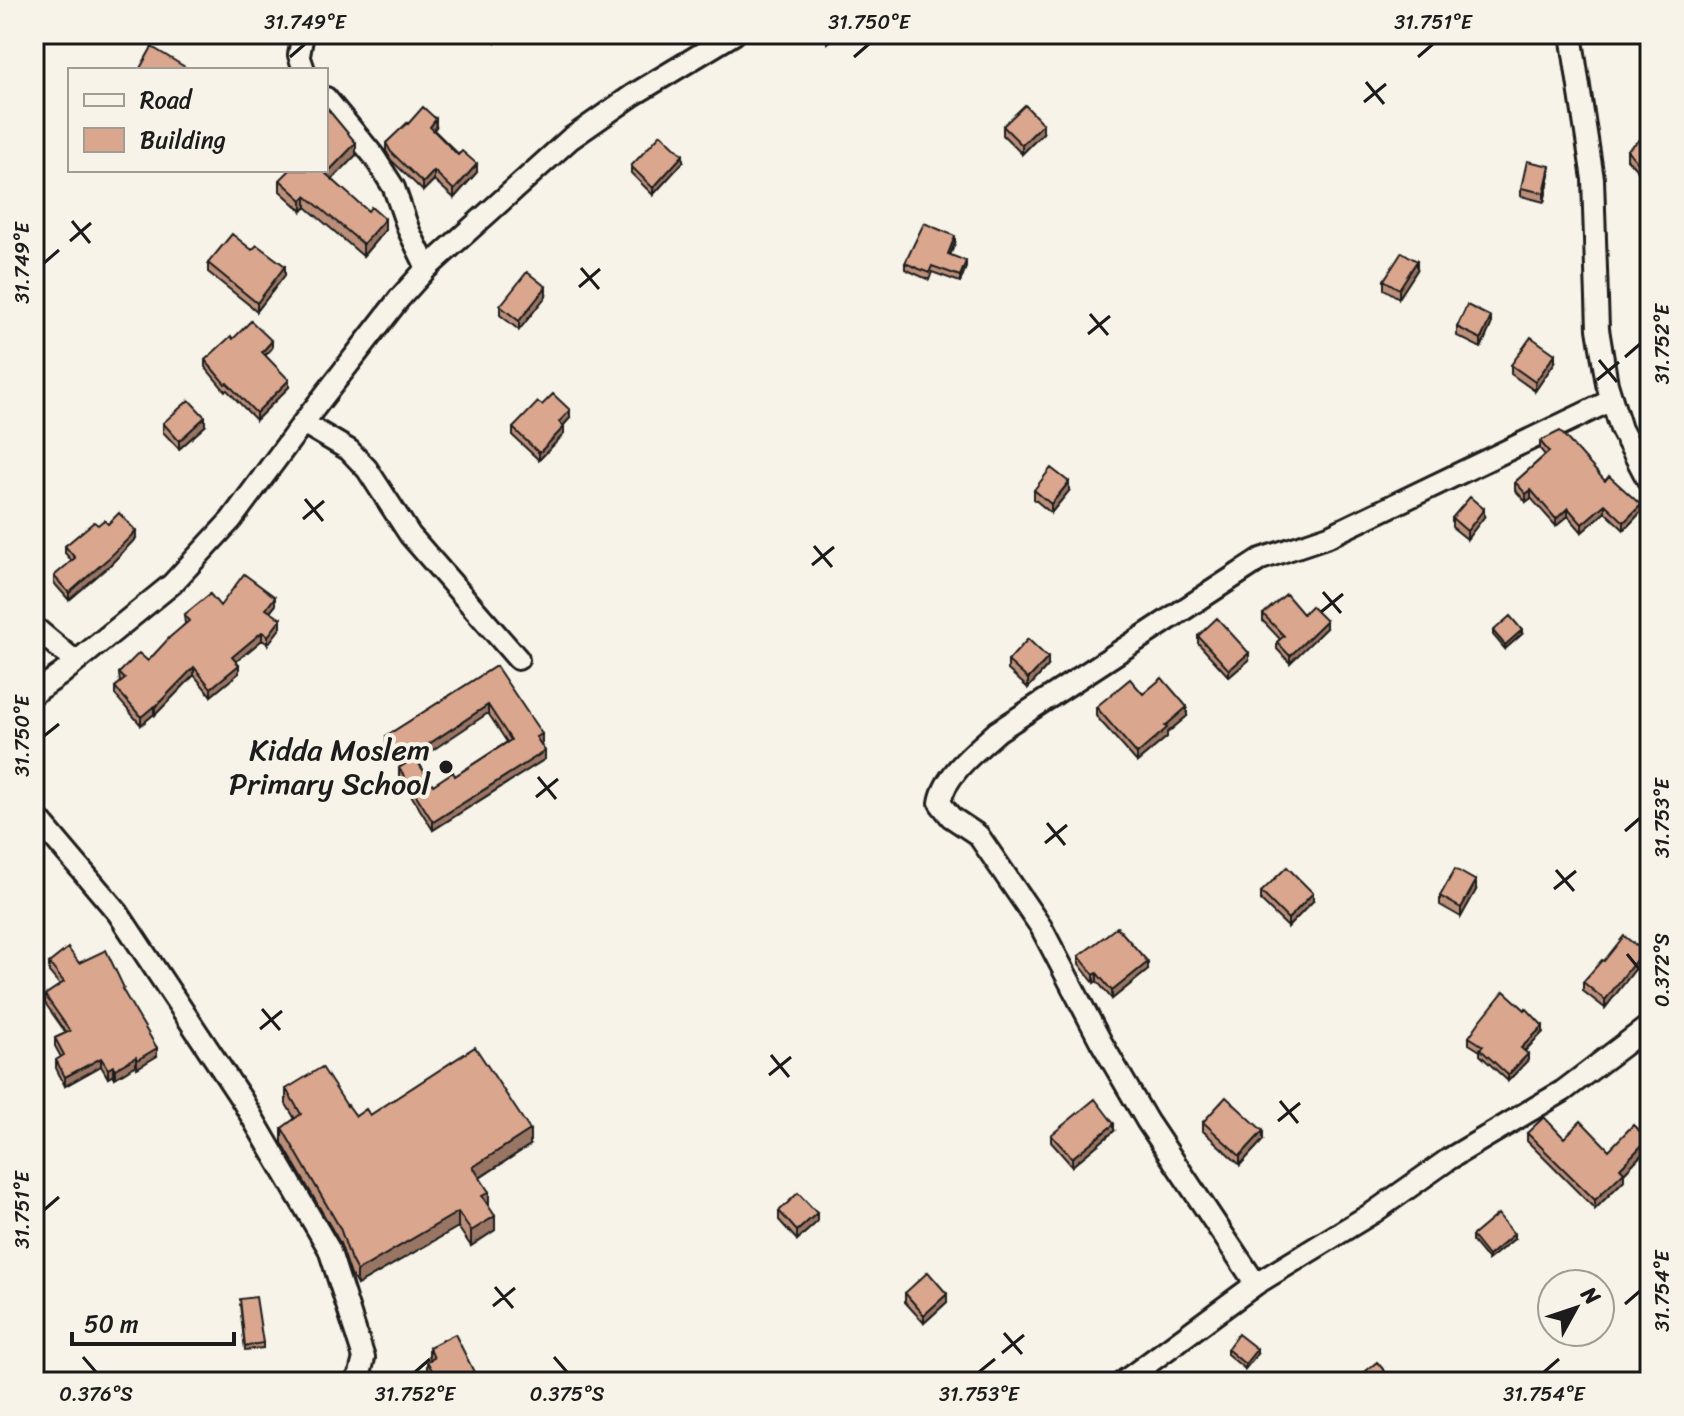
<svg xmlns="http://www.w3.org/2000/svg" width="1684" height="1416" font-family="Sriracha,sans-serif">
  <style>
    .lines { fill: none; stroke-linecap: round; stroke-linejoin: round }
    .street-casing { stroke: #1c1c1c; stroke-width: 26 }
    .street { stroke: #f7f3e8; stroke-width: 20 }
    .wall { fill: #bb8f7a; stroke: #1c1c1c; stroke-width: 2; fill-rule: evenodd }
    .shaded-wall { fill: #997463; stroke: #1c1c1c; stroke-width: 2 }
    .building { fill: #daa68e; stroke: #1c1c1c; stroke-width: 2 }
    .ticks { fill: none; stroke: #1c1c1c; stroke-width: 3 }
    .poi-dot { fill: #1c1c1c; stroke: #f7f3e8; stroke-width: 3 }
    .labels { text-anchor: middle; stroke-width: 8; stroke-linejoin: round; paint-order: stroke }
    .poi-label { font-size: 30px; fill: #1c1c1c; stroke: #f7f3e8; text-anchor: end }
    .neatline { fill: none; stroke: #1c1c1c; stroke-width: 3 }
    .ticks-label { font-size: 20px; text-anchor: middle; fill: #1c1c1c }
  </style>
  <rect width="100%" height="100%" fill="#f7f3e8"/>
  <filter id="ink" filterUnits="userSpaceOnUse"><feTurbulence type="fractalNoise" baseFrequency=".0125" numOctaves="2"/><feDisplacementMap in="SourceGraphic" scale="16" xChannelSelector="R" yChannelSelector="G"/><feConvolveMatrix kernelMatrix="1 2 1 2 8 2 1 2 1" color-interpolation-filters="sRGB"/></filter>
  <g filter="url(#ink)">
    <g class="lines">
      <defs>
        <path id="street" d="M303,34l-4,21 5,15
          M1571,34l22,145 5,150 9,55 14,45 29,55
          M326,98l47,57 21,33 15,43 18,37
          M303,423l46,27 18,19 43,66 108,124
          M34,627l42,35
          M34,693l26,-18 112,-91 59,-64 72,-97 96,-124 28,-31 143,-129 63,-44 101,-61
          M34,814l84,99 124,187 87,149 35,109 -4,16 -5,8
          M1256,1284l-109,-163 -46,-79 -60,-115 -63,-92 -27,-18 -11,-14c4,-28 38,-54 58,-72l263,-172 68,-23 283,-136
          M1123,1382l133,-98 118,-72 75,-53 114,-68 87,-66"/>
      </defs>
      <use href="#street" class="street-casing"/>
      <use href="#street" class="street"/>
    </g>
    <path class="wall" d="M490,34h17l-11,8z
      M408,124l28,3 -2,3 43,42 -23,26 -20,-18 -11,11 -32,-31 -5,-9v-8z
      M1003,126l40,7 -21,21 -19,-19z
      M1650,135v50l-23,-26v-9z
      M356,155l-24,24 53,51 -22,26 -57,-49 -4,4 -22,-20v-11z
      M683,162l-30,33 -22,-22v-7z
      M1550,175l-6,27 -23,-6v-8z
      M955,243l-5,12 16,12 -6,15 -28,-10 -3,8 -24,-11v-6z
      M252,250l33,25 -28,36 -49,-39v-9z
      M1417,270l-18,28 -15,-9v-9z
      M546,296l-27,34 -19,-15v-9z
      M1491,325l-10,23 -24,-12v-9z
      M233,339l39,9 -7,8 24,31 -33,33 -29,-30 -2,1 -20,-24v-7z
      M1555,362l-20,29 -24,-17v-9z
      M542,405l28,13 -7,8 1,8 -25,26 -26,-24v-8z
      M163,423l42,3 -26,23 -16,-17z
      M1540,441l65,40 36,31 -17,18 -19,-18 -23,20 -14,-16 -12,10 -25,-28 -5,4 -11,-12v-8l30,-27 -5,-6z
      M1034,490l35,1 -18,22 -17,-14z
      M1484,517l-17,22 -15,-12v-9z
      M108,524l28,14 -25,26 -42,36 -15,-17v-7l18,-15 -7,-8v-7l33,-21z
      M220,606h55l-5,6 11,15 -13,17 -6,-4 -26,21 3,12 -28,23 -17,-21 -39,40 -1,-1 -13,11 -26,-30v-8l5,-4 -1,-10 29,-12 37,-37 -1,-9z
      M1650,607v23l-8,-7v-8z
      M1263,614h40l23,14 -36,35 -13,-14v-7l3,-3 -17,-18z
      M1493,631l29,3 -17,15 -12,-14z
      M1198,636l51,24 -20,17 -31,-34z
      M1008,661l40,5 -20,22 -20,-18z
      M496,666l46,77h-2l5,16 -112,71 -34,-54v-8l2,-1 -15,-22v-9zM488,713l19,29 -52,34 -22,9 -16,-25z
      M1143,694l44,22 -20,17v4l-30,25 -41,-46v-9z
      M1476,890l-15,27 -21,-12v-9z
      M1261,892l52,9 -25,26 -27,-26z
      M34,911l5,22v8l-5,1z
      M1079,956l69,14 -36,29 -15,-18 -3,2 -15,-19z
      M1643,959l-38,49 -22,-17v-9l21,-21z
      M49,963h30l45,30 33,63 -20,12 -1,-3 -21,13 -2,-3 -5,3 -7,-12 -36,20 -9,-18v-8l5,-3 -6,-11v-8l11,-5 -21,-30v-8l15,-10 -11,-13z
      M1543,1032l-18,19 3,9 -20,21 -28,-26v-4l-11,-7v-7z
      M286,1089l61,17 9,10 14,-1 160,30 -50,33 15,52 -24,16 -13,-19 -101,58 -6,-10 -11,-32 -58,-100v-15l13,-9 -9,-15z
      M1203,1122l60,18 -23,25 -37,-34z
      M1114,1131l-42,35 -21,-24v-7z
      M1527,1133l82,17 39,-2 -24,25v7l-29,29 -68,-68z
      M779,1211l38,11 -20,18 -18,-20z
      M1472,1236l42,3 -26,21 -16,-19z
      M905,1293l42,9 -23,21 -19,-21z
      M240,1304l23,39v5l-18,2z
      M429,1347l48,35h-43l-7,-12v-9l3,-2 -1,-3z
      M1227,1349l30,5 -12,15 -18,-15z"/>
    <path class="shaded-wall" d="M496,34h11l-11,8z
      M833,34h7l-13,9v-4z
      M436,119v8l-6,8v-8z
      M1043,124v9l-21,21v-9z
      M356,143v12l-30,31v-12z
      M683,155v7l-30,33v-7z
      M477,164v8l-23,26v-8z
      M1550,166v9l-6,27v-9z
      M434,171v9l-11,11v-8z
      M306,196v11l-4,4v-11z
      M385,219v11l-22,26v-12z
      M955,236v7l-7,17v-6z
      M966,261v6l-6,15v-6z
      M1417,261v9l-18,28v-9z
      M285,266v9l-28,36v-8z
      M546,287v9l-27,34v-9z
      M1491,317v8l-10,23v-9z
      M272,341v7l-10,11v-7z
      M1555,354v8l-20,29v-9z
      M289,380v7l-33,33v-7z
      M570,410v8l-11,12v-8z
      M205,417v9l-26,23v-8z
      M564,427v7l-25,26v-7z
      M1069,482v9l-18,22v-9z
      M1531,490v8l-5,4v-8z
      M1605,504v8l-23,20v-8z
      M1641,505v7l-17,18v-8z
      M1568,508v8l-12,10v-7z
      M1484,509v8l-17,22v-8z
      M136,531v7l-25,26 -42,36v-7z
      M275,597v9l-9,11v-8z
      M281,619v8l-13,17v-8z
      M1326,621v7l-36,35v-7z
      M1522,630v4l-17,15v-4z
      M262,632v8l-30,25v-8z
      M1249,653v7l-20,17v-7z
      M1048,658v8l-20,22v-9z
      M239,665v8l-28,23v-8z
      M194,667v8l-39,40v-8z
      M488,705v8l-85,57v-9z
      M154,706v8l-13,11v-8z
      M1187,707v9l-20,17v4l-30,25v-8l28,-28z
      M542,734v9l-6,3v-9z
      M545,751v8l-112,71v-8z
      M1476,881v9l-15,27v-9z
      M1313,893v8l-25,26v-8z
      M1643,951v8l-38,49v-8z
      M1148,962v8l-36,29v-8z
      M1097,973v8l-3,2v-8z
      M1543,1026v6l-22,22v-6z
      M157,1048v8l-20,12v-8z
      M1528,1054v6l-20,21v-6z
      M136,1057v8l-21,13v-9z
      M101,1058v8l-36,20v-9z
      M113,1066v9l-5,3v-9z
      M1114,1124v7l-42,35v-8z
      M530,1130v15l-57,37v-15z
      M1263,1131v9l-23,25v-9z
      M1648,1139v9l-24,25v7l-29,29v-9l25,-32z
      M489,1192v14l-7,-10z
      M458,1212v15l-101,58v-14z
      M817,1213v9l-20,18v-9z
      M495,1216v14l-24,16v-15z
      M1514,1234v5l-26,21v-4z
      M947,1294v8l-23,21v-8z
      M1257,1349v5l-12,15v-5z
      M443,1374v8h-7v-4z"/>
    <path class="building" d="M824,34h9l-6,5z
      M152,47l38,23h-51z
      M1025,105l18,19 -21,21 -19,-19z
      M326,107l30,36 -30,31 42,37 3,-4 14,12 -22,25 -57,-48 -4,4 -22,-20 10,-10h36z
      M423,107l13,12 -6,8 28,28 4,-4 15,13 -23,26 -20,-19 -11,12 -32,-31 -5,-9 21,-20 1,1z
      M1648,133l2,2v42l-23,-27z
      M661,134l22,21 -30,33 -22,-22z
      M1527,161l23,5 -6,27 -23,-5z
      M924,223l31,13 -7,18 18,7 -6,15 -28,-10 -3,7 -24,-10z
      M232,234l20,16 5,-5 28,21 -28,37 -49,-40z
      M1402,252l15,9 -18,28 -15,-9z
      M527,272l19,15 -27,34 -19,-15z
      M1467,305l24,12 -10,22 -24,-12z
      M251,321l21,20 -10,11 27,28 -33,33 -29,-30 -2,1 -20,-24 26,-24 2,3z
      M1531,337l24,17 -20,28 -24,-17z
      M553,394l17,16 -11,12 5,5 -25,26 -26,-25 25,-26 4,3z
      M189,400l16,17 -26,24 -16,-18z
      M1560,431l45,50 4,-5 32,29 -17,17 -19,-18 -23,20 -14,-16 -12,11 -25,-29 -5,4 -11,-12 34,-30 -9,-11z
      M1051,468l18,14 -18,22 -17,-14z
      M1470,497l14,12 -17,22 -15,-13z
      M119,513l17,18 -25,25 -42,37 -15,-17 21,-18 -10,-12 29,-24 4,3 6,-5 4,4z
      M244,574l31,23 -9,12 15,10 -13,17 -6,-4 -30,25 7,8 -28,23 -17,-21 -39,40 -1,-1 -13,11 -26,-30 10,-8 -6,-6 20,-20 9,8 22,-24 19,-16 -5,-6 26,-21 10,12z
      M1286,594l17,20 8,-8 15,15 -36,35 -13,-14 7,-6 -21,-22z
      M1650,607v16l-8,-8z
      M1510,616l12,14 -17,15 -12,-14z
      M1217,618l32,35 -20,17 -31,-34z
      M1028,639l20,19 -20,21 -20,-18z
      M496,666l46,68 -6,3 9,14 -112,71 -34,-54 16,-10 18,27 20,-13 2,4 56,-36 -23,-35 -85,56 -17,-25z
      M1162,678l25,29 -22,19 2,2 -30,26 -41,-47 34,-28 13,15z
      M1287,867l26,26 -25,26 -27,-27z
      M1455,869l21,12 -15,27 -21,-12z
      M34,911l5,22 -5,1z
      M1117,927l31,35 -36,29 -15,-18 -3,2 -15,-19z
      M1624,936l19,15 -38,49 -22,-18 19,-22 2,1z
      M68,948l11,15 27,-13 18,38 -2,1 35,59 -20,12 -1,-3 -21,12 -2,-3 -5,3 -7,-11 -36,19 -9,-17 8,-5 -9,-17 15,-7 -25,-36 19,-13 -15,-19z
      M1504,991l21,19 1,-2 17,18 -22,22 7,6 -20,21 -28,-26 3,-3 -14,-9 11,-16z
      M475,1047l55,83 -57,37 16,25 -7,4 13,20 -24,15 -13,-19 -101,59 -6,-11 -11,-32 -58,-100 19,-14 -15,-25 36,-22 25,39 1,-1 8,11 10,-7 4,6z
      M1226,1097l37,34 -23,25 -37,-34z
      M1095,1099l19,25 -42,34 -21,-23z
      M1544,1117l20,21 17,-17 28,29 24,-25 15,14 -28,29 4,4 -29,28 -68,-67z
      M798,1193l19,20 -20,18 -18,-20z
      M1498,1214l16,20 -26,22 -16,-20z
      M928,1272l19,22 -23,21 -19,-22z
      M256,1297l7,46 -18,3 -5,-47z
      M455,1334l22,44 -8,4h-22l-4,-8 -7,4 -9,-17 7,-3 -5,-11z
      M1238,1334l19,15 -12,15 -18,-15z
      M1377,1362l17,20h-37l-2,-2z"/>
  </g>
  <path class="ticks" d="M290,57l15,-13M854,57l15,-13M1418,57l15,-13M1366,82l18,22M1364,102l22,-18M72,221l18,22M70,241l21,-18M44,263l15,-13M581,268l18,21M579,287l21,-18M1090,314l18,21M1088,334l22,-18M1625,357l15,-13M1599,360l18,22M1597,380l22,-18M305,499l18,22M303,519l21,-18M814,546l18,21M812,565l22,-18M1323,592l18,21M1321,612l22,-18M44,736l15,-12M538,777l18,22M536,797l22,-18M1047,823l18,22M1625,831l15,-13M1045,843l22,-18M1556,870l18,21M1554,889l22,-18M1627,954l13,16M262,1009l18,21M260,1029l22,-18M771,1055l18,22M769,1075l22,-18M1280,1101l18,22M1278,1121l22,-18M44,1210l15,-13M495,1287l18,21M1625,1304l15,-13M493,1306l22,-18M1004,1333l18,21M1002,1353l22,-18M83,1357l13,15M554,1357l13,15M415,1372l15,-13M979,1372l16,-13M1544,1372l15,-13"/>
  <circle class="poi-dot" cx="446" cy="767" r="8"/>
  <g class="labels">
    <g class="poi-label">
      <text x="430" y="760">Kidda Moslem<tspan x="430" dy="34">Primary School</tspan></text>
    </g>
  </g>
  <rect width="1684" height="1416" fill="none" stroke="#f7f3e8" stroke-width="88"/>
  <rect x="68" y="68" width="260" height="104" fill="#f7f3e8" stroke="#9f9d96" stroke-width="2"/>
  <rect x="84" y="94" width="40" height="12" fill="#f7f3e8" stroke="#9f9d96" stroke-width="2"/>
  <text x="140" y="108" font-size="24" fill="#1c1c1c">Road</text>
  <rect x="84" y="128" width="40" height="24" fill="#daa68e" stroke="#9f9d96" stroke-width="2"/>
  <text x="140" y="148" font-size="24" fill="#1c1c1c">Building</text>
  <g transform="translate(1576 1308) rotate(50)"><circle r="38" fill="#f7f3e8" stroke="#9f9d96" stroke-width="2"/>
  <path d="M0-6L14 30L0 20L-14 30Z" fill="#1c1c1c"/>
  <text y="-12" font-size="22" font-weight="bold" text-anchor="middle" fill="#1c1c1c">N</text>
  </g>
  <path d="M72 1332v12h162v-12" fill="none" stroke="#1c1c1c" stroke-width="4"/>
  <text x="84" y="1332" font-size="24" fill="#1c1c1c" stroke="#f7f3e8" stroke-width="6" paint-order="stroke">50 m</text>
  <rect x="44" y="44" width="1596" height="1328" class="neatline"/>
  <g class="ticks-label">
    <text x="305" y="29">31.749°E</text>
    <text x="869" y="29">31.750°E</text>
    <text x="1433" y="29">31.751°E</text>
    <text transform="translate(22 263) rotate(-90)" y="7">31.749°E</text>
    <text transform="translate(1662 344) rotate(-90)" y="7">31.752°E</text>
    <text transform="translate(22 736) rotate(-90)" y="7">31.750°E</text>
    <text transform="translate(1662 818) rotate(-90)" y="7">31.753°E</text>
    <text transform="translate(1662 970) rotate(-90)" y="7">0.372°S</text>
    <text transform="translate(22 1210) rotate(-90)" y="7">31.751°E</text>
    <text transform="translate(1662 1291) rotate(-90)" y="7">31.754°E</text>
    <text x="96" y="1401">0.376°S</text>
    <text x="415" y="1401">31.752°E</text>
    <text x="567" y="1401">0.375°S</text>
    <text x="979" y="1401">31.753°E</text>
    <text x="1544" y="1401">31.754°E</text>
  </g>
</svg>
